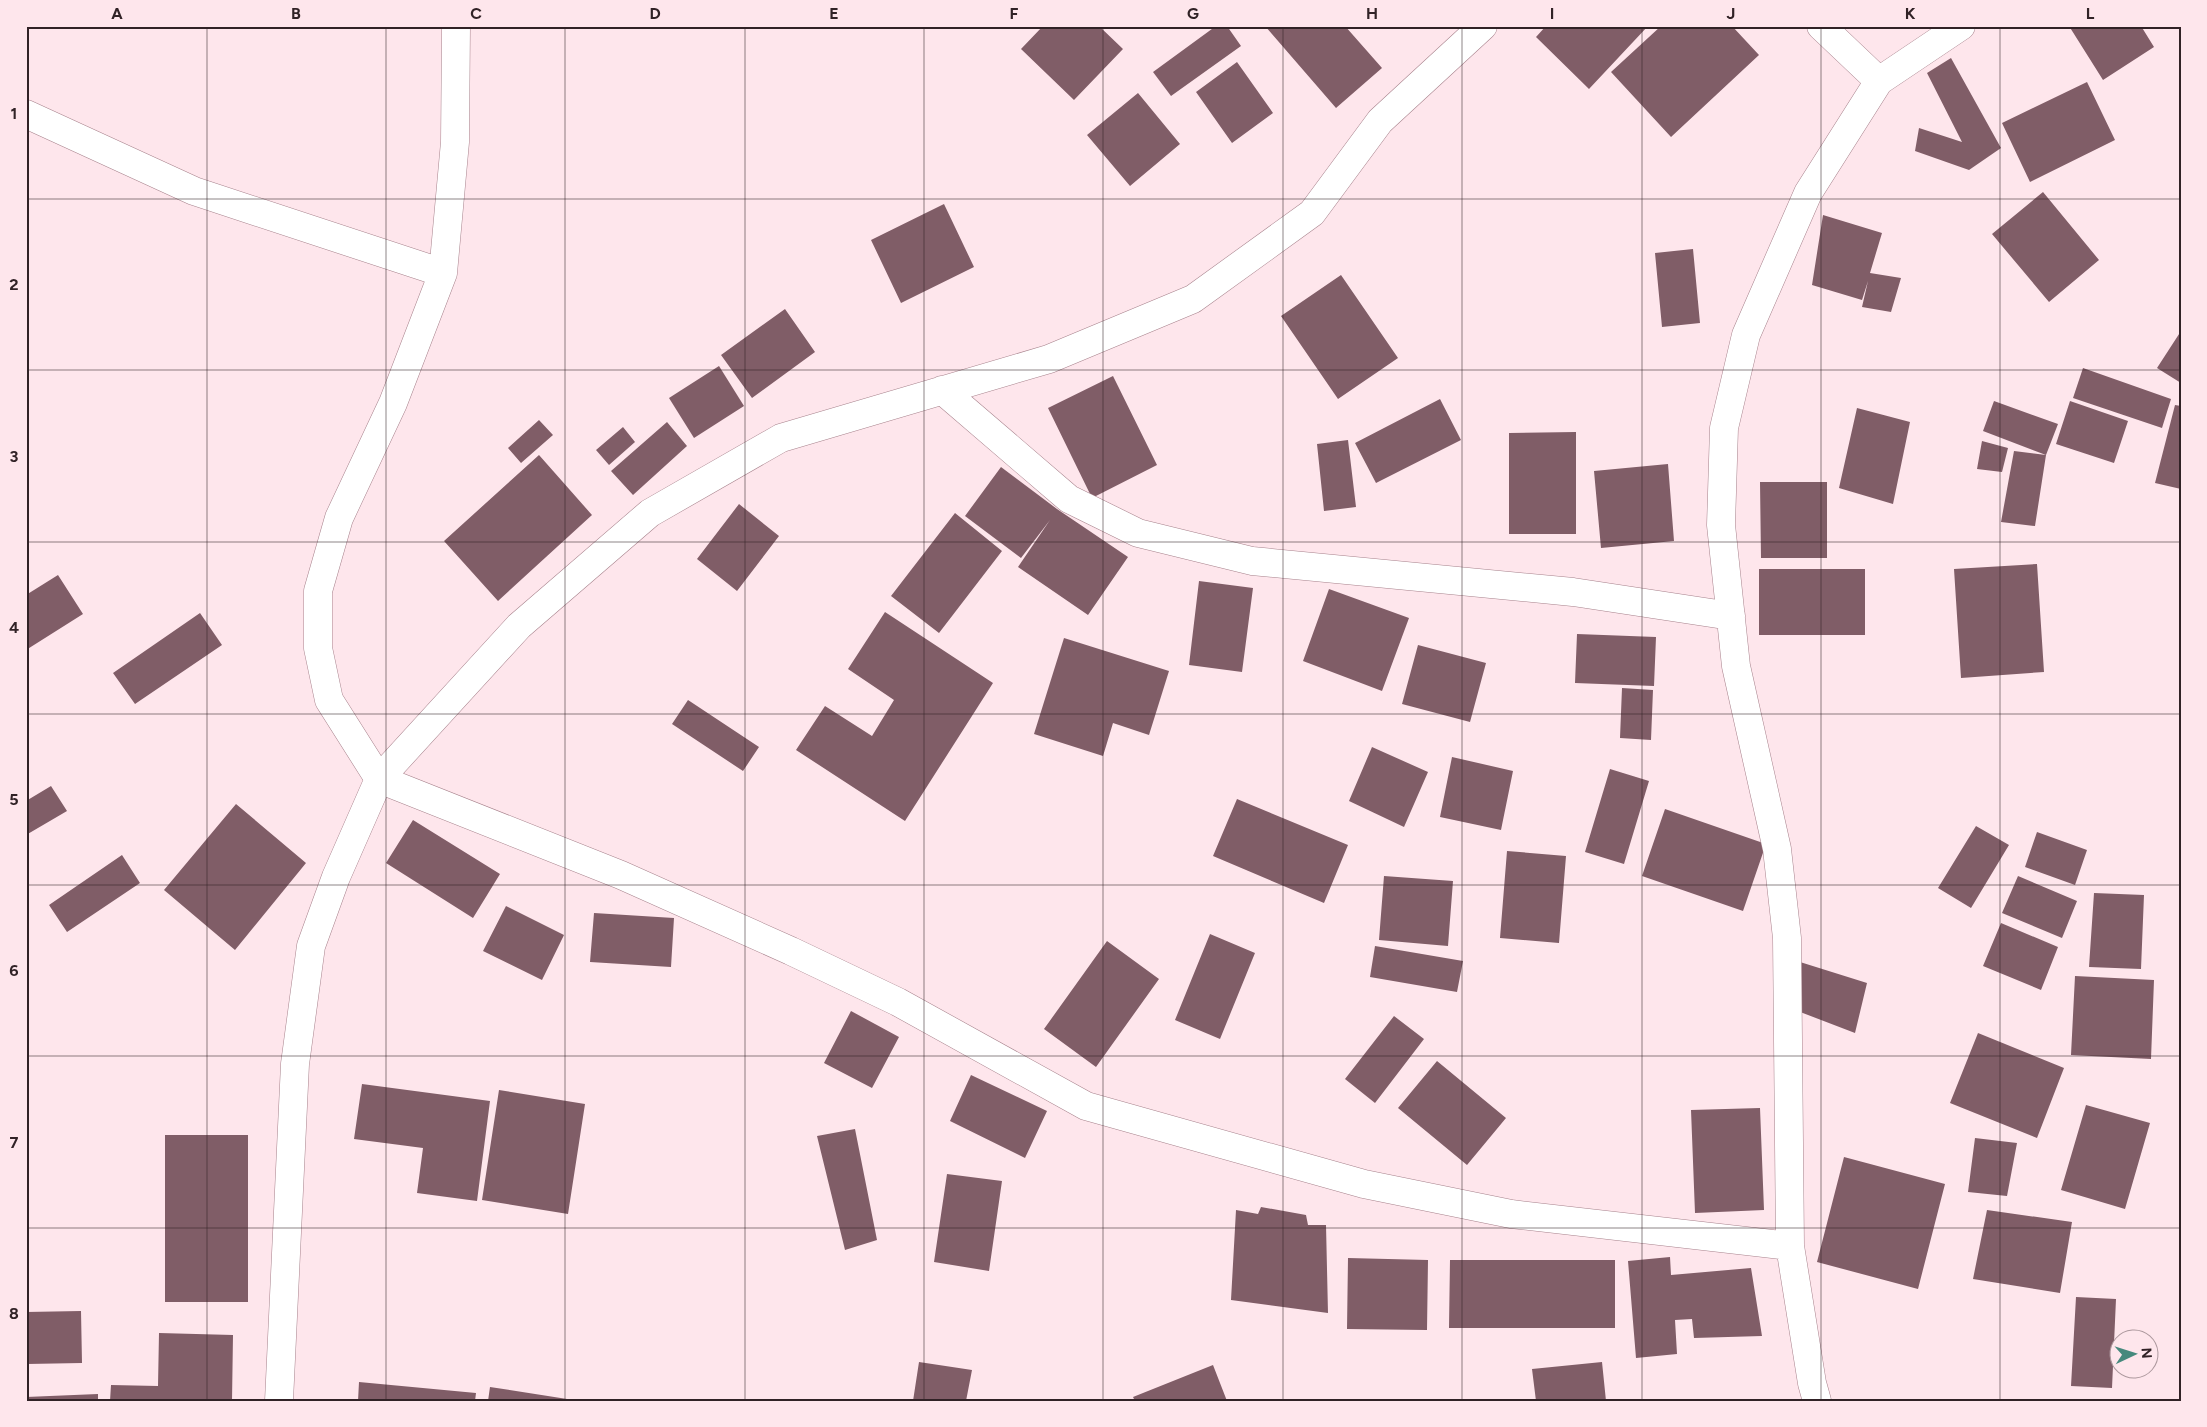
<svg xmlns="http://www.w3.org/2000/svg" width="2207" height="1427" font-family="Figtree,sans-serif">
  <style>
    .building { fill: #805d67 }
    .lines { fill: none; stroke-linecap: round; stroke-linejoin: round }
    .minor-casing { stroke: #a7828c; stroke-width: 29 }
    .minor { stroke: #fff; stroke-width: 28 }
    .grid { fill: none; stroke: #312226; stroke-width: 1; stroke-opacity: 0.55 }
    .neatline { fill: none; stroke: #312226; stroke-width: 2 }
    .grid-label { font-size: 16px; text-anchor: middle; font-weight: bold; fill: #312226 }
  </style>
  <rect width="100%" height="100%" fill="#fee6ec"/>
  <path class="building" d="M1043,26h56l24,23 -49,51 -53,-51z
    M1216,26h11l14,20 -70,50 -18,-24z
    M1265,26h80l37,42 -46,40z
    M1546,26h102l-59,63 -53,-52z
    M1661,26h71l27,29 -88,82 -60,-65z
    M2069,26h72l13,21 -51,33z
    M1951,58l50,90 -32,22 -54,-19 4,-23 43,14 -35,-69z
    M1237,62l36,51 -41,30 -36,-51z
    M2087,82l28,58 -85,42 -28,-59z
    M1138,93l42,51 -50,42 -43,-51z
    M2043,192l56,68 -50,42 -57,-68z
    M944,204l30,63 -73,36 -30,-63z
    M1823,215l59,18 -12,40 31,5 -10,34 -29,-5 6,-26 -6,19 -50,-15z
    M1693,249l7,74 -38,4 -7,-74z
    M1341,275l57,83 -60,41 -57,-83z
    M785,309l30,43 -63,46 -31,-43z
    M2181,331v52l-24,-15z
    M719,366l25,40 -50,32 -25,-40z
    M2083,368l88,31 -9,29 -89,-30z
    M1113,376l44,89 -65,33 -44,-90z
    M1440,399l21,41 -85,43 -21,-40z
    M1994,401l64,23 -12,31 -63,-24z
    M2070,401l58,20 -14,42 -58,-19z
    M2175,405l6,1v83l-26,-6z
    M1857,408l53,14 -17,82 -54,-16z
    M539,420l14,15 -32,28 -13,-15z
    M667,422l20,24 -54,49 -22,-24z
    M623,427l12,15 -26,23 -13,-15z
    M1576,432v102h-67v-101z
    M1348,440l8,67 -32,4 -7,-67z
    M1982,441l26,7 -6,24 -25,-3z
    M2014,451l32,4 -11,71 -34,-4z
    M539,455l53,60 -94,86 -54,-60z
    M1668,464l6,77 -73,7 -7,-77z
    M1001,467l56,42 71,48 -40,58 -70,-48 32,-47 -29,38 -56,-42z
    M1760,482h67v76h-66z
    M739,504l40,32 -42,55 -40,-32z
    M955,513l47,38 -63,82 -48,-37z
    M2037,564l7,108 -83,6 -7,-109z
    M1759,569h106v66h-106z
    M58,575l25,39 -57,36v-55z
    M1199,581l54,7 -11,84 -53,-7z
    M1329,589l80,29 -27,73 -79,-30z
    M885,612l108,71 -88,138 -109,-71 29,-44 47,30 22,-36 -46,-31z
    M200,613l22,32 -87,59 -22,-31z
    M1577,634l79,3 -2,49 -79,-3z
    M1064,638l105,33 -20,64 -36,-12 -10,33 -69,-22z
    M1418,645l68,18 -16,59 -68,-18z
    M1622,688l31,2 -2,50 -31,-2z
    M688,700l71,47 -16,24 -71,-47z
    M1372,747l56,25 -24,55 -55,-26z
    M1452,757l61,14 -12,59 -61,-13z
    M1610,769l39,12 -25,83 -39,-12z
    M51,786l16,25 -41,24v-34z
    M1237,799l111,46 -24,58 -111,-47z
    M236,804l70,59 -71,87 -71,-60z
    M1665,809l101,35 -23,67 -101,-35z
    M413,820l87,54 -27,44 -87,-55z
    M1976,826l33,19 -38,63 -33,-20z
    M2037,832l50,18 -12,35 -50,-18z
    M1507,851l59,5 -7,87 -59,-5z
    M122,855l18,28 -73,49 -18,-27z
    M1384,876l69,5 -5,65 -69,-6z
    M2018,876l59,25 -15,37 -60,-25z
    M2094,893l50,2 -3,74 -52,-2z
    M506,906l58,29 -22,45 -59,-29z
    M594,913l80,5 -3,49 -81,-5z
    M2001,923l57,24 -17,43 -58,-24z
    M1210,934l45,19 -35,86 -45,-19z
    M1107,941l52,38 -63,88 -52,-38z
    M1375,946l88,15 -6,31 -87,-15z
    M1800,962l67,21 -12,50 -60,-23z
    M2075,976l79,4 -3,79 -80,-4z
    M851,1011l48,26 -27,51 -48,-25z
    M1394,1016l30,23 -49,64 -30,-24z
    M1978,1033l86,35 -27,70 -87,-35z
    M1437,1061l69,57 -39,47 -69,-57z
    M971,1075l76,36 -22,47 -75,-37z
    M362,1084l128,17 -13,100 -60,-8 6,-45 -69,-9z
    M499,1090l86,14 -17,110 -86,-14z
    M2086,1105l64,18 -25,86 -64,-19z
    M1760,1108l4,102 -69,3 -4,-103z
    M855,1129l22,111 -32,10 -28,-114z
    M165,1135h83v167h-83z
    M1975,1138l42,5 -10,53 -39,-4z
    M1844,1157l101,27 -27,105 -101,-27z
    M947,1174l55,7 -13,90 -55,-9z
    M1261,1207l45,8 2,10h18l2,88 -97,-13 5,-90 22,4z
    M1987,1210l85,12 -12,71 -87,-14z
    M1670,1257l1,18 80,-7 11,68 -68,2 -2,-19 -17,1 2,34 -41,4 -8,-97z
    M1348,1258l80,2 -1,70 -80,-1z
    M1450,1260h165v68h-166z
    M2076,1297l40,2 -4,89 -41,-2z
    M81,1311l1,52 -55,1 -1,-52z
    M159,1333l74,2 -1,66h-122l1,-16 47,1z
    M919,1362l53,8 -6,31h-53z
    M1602,1362l4,39h-70l-4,-32z
    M1213,1365l14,36h-92l-2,-4z
    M359,1382l117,11 -1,8h-117z
    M490,1387l77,12 -1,2h-78z
    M98,1394v7h-72v-4z"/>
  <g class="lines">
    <defs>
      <path id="minor" d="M456,26l-1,116 -12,131 -50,130 -54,115 -21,73v57l11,52 50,79 242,96 170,76 107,51 188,104 278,78 147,30 279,32
        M1821,26l58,55
        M26,114l168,77 249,82
        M942,390l127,109 69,34 114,28 321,31 158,24
        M279,1401l16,-337 16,-118 25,-69 43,-98 140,-153 131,-113 131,-75 268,-79 144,-60 119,-86 68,-92 103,-95
        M1817,1401l-5,-18 -22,-137 -3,-308 -10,-89 -41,-183 -15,-141 3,-97 22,-93 62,-142 71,-112 82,-55"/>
    </defs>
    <use href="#minor" class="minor-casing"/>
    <use href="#minor" class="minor"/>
  </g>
  <path class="grid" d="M207,26v1375M386,26v1375M565,26v1375M745,26v1375M924,26v1375M1103,26v1375M1283,26v1375M1462,26v1375M1642,26v1375M1821,26v1375M2000,26v1375M26,199h2155M26,370h2155M26,542h2155M26,714h2155M26,885h2155M26,1056h2155M26,1228h2155"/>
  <rect width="2207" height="1427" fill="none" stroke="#fee6ec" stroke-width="55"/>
  <g transform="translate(2134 1354) rotate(86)"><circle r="24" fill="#fee6ec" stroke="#ac989d"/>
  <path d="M0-4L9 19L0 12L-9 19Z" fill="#46897d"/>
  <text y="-8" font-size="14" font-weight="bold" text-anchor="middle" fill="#312226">N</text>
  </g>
  <rect x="28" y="28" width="2152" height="1372" class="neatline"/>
  <g class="grid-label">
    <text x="117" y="19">A</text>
    <text x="296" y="19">B</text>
    <text x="476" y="19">C</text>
    <text x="655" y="19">D</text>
    <text x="834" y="19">E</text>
    <text x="1014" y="19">F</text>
    <text x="1193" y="19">G</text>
    <text x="1372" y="19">H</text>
    <text x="1552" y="19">I</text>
    <text x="1731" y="19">J</text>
    <text x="1910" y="19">K</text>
    <text x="2090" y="19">L</text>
    <text x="14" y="119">1</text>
    <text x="14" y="290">2</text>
    <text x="14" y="462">3</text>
    <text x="14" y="633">4</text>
    <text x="14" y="805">5</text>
    <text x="14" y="976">6</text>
    <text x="14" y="1148">7</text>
    <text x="14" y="1319">8</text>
  </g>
</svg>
